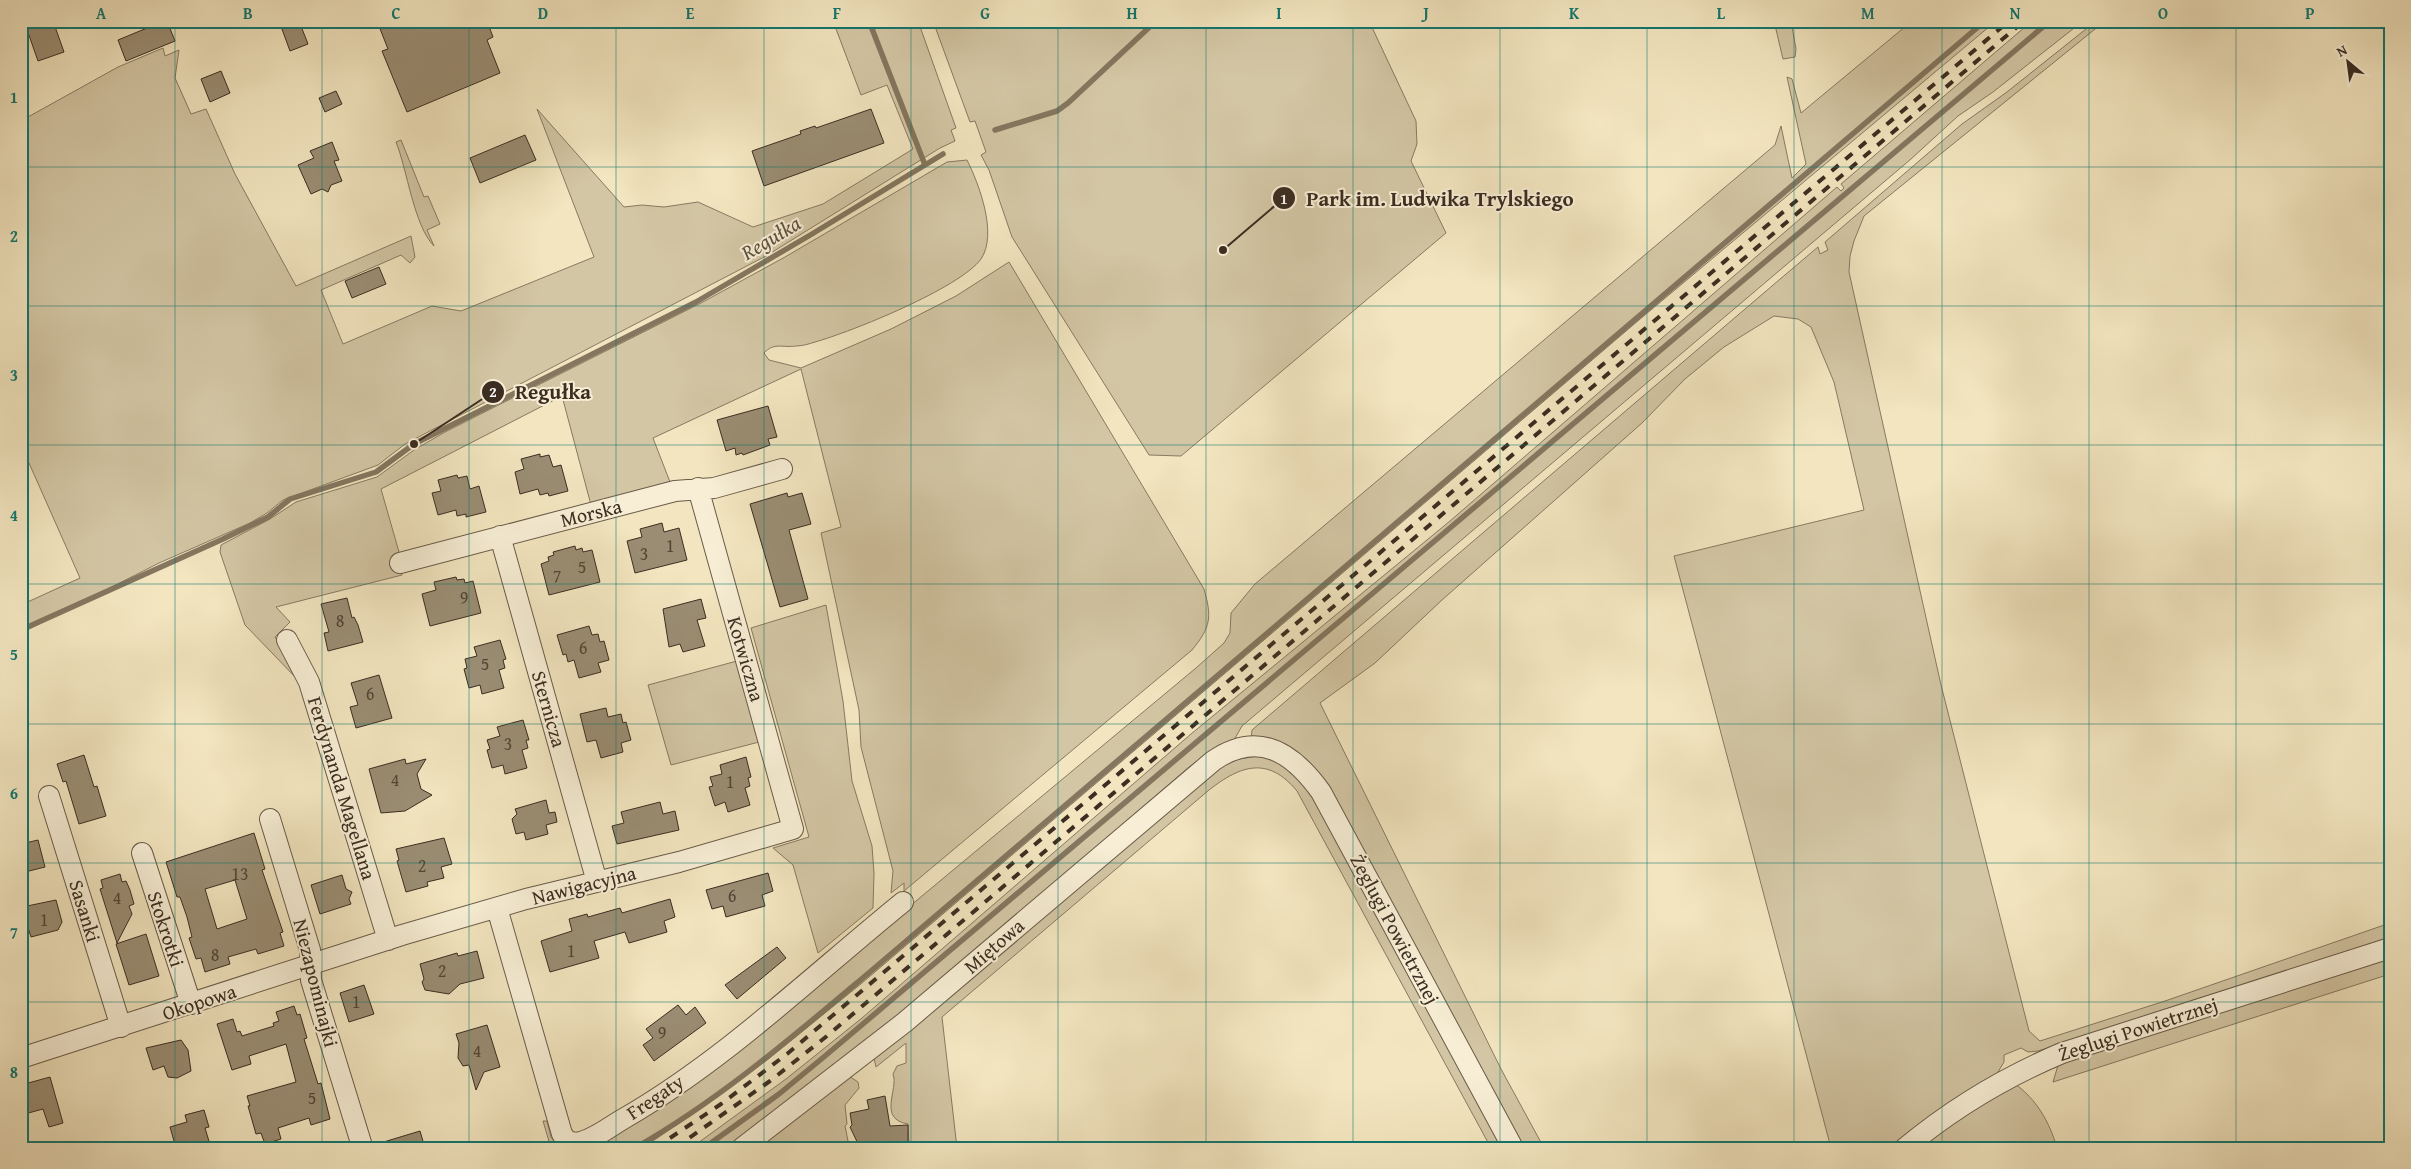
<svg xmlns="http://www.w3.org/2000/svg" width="2411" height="1169" font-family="'Gentium Book Plus',serif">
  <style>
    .green { fill: #d3c6a4; stroke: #877a62 }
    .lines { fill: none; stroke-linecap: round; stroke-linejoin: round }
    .stream { stroke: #84765f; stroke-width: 5.5 }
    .building { fill: #9a8d73; stroke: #3b2d21; fill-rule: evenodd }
    .minor-casing { stroke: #695b48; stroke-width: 22 }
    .minor { stroke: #f7eed5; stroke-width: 20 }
    .rail { stroke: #3b2d21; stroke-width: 4; stroke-dasharray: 9 9; stroke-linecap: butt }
    .grid { fill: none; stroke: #0f766e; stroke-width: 1; stroke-opacity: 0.55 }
    .labels { text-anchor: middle; stroke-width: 4; stroke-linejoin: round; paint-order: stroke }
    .number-label { font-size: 18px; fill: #534536 }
    .street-label { font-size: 20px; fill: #3b2d21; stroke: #f7eed5 }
    .water-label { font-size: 21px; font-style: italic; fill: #5f5140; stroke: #f7eed5 }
    .leader { fill: none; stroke: #3b2d21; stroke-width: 2 }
    .callout-dot { fill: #3b2d21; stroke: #f7eed5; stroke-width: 2 }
    .mark-label { font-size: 15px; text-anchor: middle; font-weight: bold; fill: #fff }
    .callout-label { font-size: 21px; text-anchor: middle; font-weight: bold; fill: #3b2d21; stroke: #f7eed5; stroke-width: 4; stroke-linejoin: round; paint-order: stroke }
    .neatline { fill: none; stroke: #0f766e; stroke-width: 2 }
    .grid-label { font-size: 16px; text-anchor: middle; font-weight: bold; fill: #0f766e }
  </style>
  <rect width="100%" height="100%" fill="#f2e5bf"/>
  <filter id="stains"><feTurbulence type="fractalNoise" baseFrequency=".004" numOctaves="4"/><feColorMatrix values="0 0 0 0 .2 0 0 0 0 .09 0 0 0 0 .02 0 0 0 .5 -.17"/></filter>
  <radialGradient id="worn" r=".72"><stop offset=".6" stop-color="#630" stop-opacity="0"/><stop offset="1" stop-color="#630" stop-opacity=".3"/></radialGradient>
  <path class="green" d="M833,21h85l38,107 -5,2 4,11 -15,7 -174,108 -361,188 -27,21 -95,35 -16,13 -17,10 -91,40 -138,70v-28l59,-27 -59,-133v-335l3,-2 4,9 90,-50 45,-19 2,8 14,-6 -4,28 16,36 15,-5 29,65 61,112 115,-50 4,21 -5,6 -9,-8 -80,35 22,54 89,-38 29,5 133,-54 -57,-148 87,98 18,-2 22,2 34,-5 55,25 70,-23 90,-55 -26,-64 -26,10z
    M933,21h436l47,100 1,23 -6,17 35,72 -265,223 -32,-1 -137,-218 -23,-67 -8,-15 5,-3 -11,-31 -5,1z
    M1774,21h17l5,28 -1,8 -12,2z
    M1912,21h84l-357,299 -777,663 -95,77 -111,79 -16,9h-47l222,-163 381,-317 28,-25 6,-10 1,-20 24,-29 520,-439 6,-19 11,52 14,-14 -19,-87 5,2 9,34z
    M2032,21h51l-90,71 -35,24 -47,43 -669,567 -8,14 -15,5 -30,22 -273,235 -136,108 -54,38h-35l95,-69 76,-61 329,-284 259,-213 387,-334 4,4 3,-3 -3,-4z
    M2096,21h9l-241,195 -10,25 -4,15 -1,16 92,413 88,346 11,10 125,-40 225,-78v16l-352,112 -10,1 -7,-4 -17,7v7l-9,15 -39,25 -62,46h-63l-157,-592 190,-46 -30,-128 -23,-55 -13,-8 -24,-3 -50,31 -39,32 -43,44 -200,177 -67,63 -55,40 181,366 43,79h-24l-215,-389 -22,-16 -32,-4 1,-9 527,-450 39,-33 2,7 8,-4 -3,-8 137,-118 45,-32z
    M401,140l23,57 4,-1 12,28 -13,6 7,16c-20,-20 -27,-77 -38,-104z
    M967,160c12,24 31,74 14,99 -21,29 -130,73 -166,83 -6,2 -13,4 -19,4 -13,2 -22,-4 -32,7l5,7 32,8 90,-39 65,-33 53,-34 195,327c8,28 7,38 -12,61l-288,241v-8l-13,10 2,-22 -32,-124 -2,-37 -38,-177 20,-6 -40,-158 -148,69 17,44 -79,23 -29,-109 -181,93 18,63 3,23 -126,32 14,15 -15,15 25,42 -1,2 -54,-56 -25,-73 1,-7 49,-26 26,-17 81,-25 37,-27 31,-18 256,-129 84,-46 162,-95z
    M826,605l17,96 9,80 20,65 2,27 -1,35 -55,45 -25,-88 -20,-17 36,-11 -58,-209z
    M737,661l22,81 -88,23 -23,-80z
    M1258,756c31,6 42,24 59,47l189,345h-15l-194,-357c-29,-35 -56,-26 -88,-1l-267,227 15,131h-48l-1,-24c-31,-5 -9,-35 -15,-50l4,-8 9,-3v-20l-30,24 -2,-9 345,-291 20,-8z
    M2390,955v19l-337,108 6,-20z
    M849,1076l9,6 1,6 -14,17 2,19 -2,2 3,15 -5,2 1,5h-88z
    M2014,1083c23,17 35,38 43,65h-139l46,-35z
    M543,1121h4l4,16 9,11h-9z"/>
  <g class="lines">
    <path class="stream" d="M869,21l56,144
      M995,130l62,-19 11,-8 88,-82
      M21,630l202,-91 45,-22 22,-18 86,-27 38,-28 282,-142 116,-68 131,-80
      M635,1148c86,-49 161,-114 236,-177l1114,-950
      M704,1148l75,-54 46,-38 1225,-1035"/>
  </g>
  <path class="building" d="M24,21h29l11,31 -26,9z
    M164,21h3l8,20 -49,20 -8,-21z
    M279,21h20l9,23 -18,7z
    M377,21h110l6,16 -6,3 13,33 -93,39 -25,-61 6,-2z
    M221,71l9,22 -20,9 -9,-23z
    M336,91l6,13 -17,8 -6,-14z
    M871,109l13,34 -120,43 -12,-35 49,-17 -1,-3 15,-5 1,2z
    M525,135l11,25 -56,23 -10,-25z
    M332,142l7,18 -5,1 8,20 -11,4 -3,7 -6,-3 -11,5 -13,-29 16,-7 -4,-7z
    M379,267l7,17 -34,14 -7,-17z
    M768,406l9,31 -9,2 2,6 -27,10 -1,-2 -6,2 -1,-7 -9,3 -9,-31z
    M540,454v3l9,-2 4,12 8,-2 7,26 -19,5 -1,-3 -8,2 -2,-6 -18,5 -5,-22 9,-3 -3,-10z
    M457,475l1,3 9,-2 3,13 9,-3 7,26 -20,5v-3l-9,2 -1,-6 -18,5 -6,-22 9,-2 -3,-11z
    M787,493l1,4 14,-4 9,31 -22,6 19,69 -28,8 -30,-103z
    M662,523l2,9 15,-4 8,32 -52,13 -8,-32 15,-4 -2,-8z
    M575,546l1,4 6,-2 1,4 9,-2 8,32 -51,13 -8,-31 8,-3 -1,-4 6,-2 -1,-3z
    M456,577l1,3 7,-1 1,4 8,-2 8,32 -51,13 -8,-32 14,-4 -2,-8z
    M347,598l5,20 2,-1 4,8 5,17 -35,9 -4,-18 5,-1 -8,-28z
    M701,599l5,19 -9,2 8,26 -22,6 -3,-8 -11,3 -6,-38z
    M589,626l3,9 6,-1 2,8 4,-1 5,19 -11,3 3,9 -22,6 -5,-18 -6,2 -2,-8 -3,1 -6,-20z
    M500,640l6,19 -3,1 2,8 -6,2 5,18 -22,6 -2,-9 -11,3 -5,-19 3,-1 -2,-9 12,-3 -3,-9z
    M379,675l13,43 -36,10 -6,-21 8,-2 -7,-22z
    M606,708l2,9 13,-3 2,9 3,-1 5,18 -10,3 2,9 -22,6 -5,-18 -9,2 -7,-28z
    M523,720l6,20h-3l2,8 -6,2 5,18 -22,6 -2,-9 -11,3 -5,-18 3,-1 -3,-9 13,-4 -3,-9z
    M84,755l10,32 3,-1 9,30 -27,8 -13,-43 -3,1 -6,-18z
    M746,757l5,20 -3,1 2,8 -5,2 5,17 -22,7 -3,-10 -10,4 -6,-19 4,-1 -3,-9 12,-3 -2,-9z
    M405,759l1,5 20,-5 -9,15 4,15 11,6 -27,16 -24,2 -12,-44z
    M546,800l3,13 6,-1 2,10 -11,3 2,9 -22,6 -2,-8 -8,2 -4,-15 5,-5 -2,-5z
    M660,802l3,12 12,-3 4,19 -62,14 -5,-18 12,-3 -3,-11z
    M254,833l11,36 -3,1 21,62 -3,1 4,13 -26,8 -2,-5 -28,8 2,7 -25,8 -4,-14 -5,1 -7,-21 3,-1 -5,-20 -7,-20h-3l-11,-35zM235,880l12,39 -30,10 -12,-40z
    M444,838l8,26 -11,3 3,11 -17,4 1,4 -22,6 -9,-31 2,-1 -3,-11z
    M38,840l7,27 -24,6v-29z
    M768,873l5,18 -11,4 3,11 -39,11 -3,-11 -11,3 -6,-19z
    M120,874l2,8 4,-1 4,9 4,14 -5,2 3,8 -15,29 -17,-54 3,-1 -2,-8z
    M342,875l4,14 6,3 -3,7 2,5 -31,10 -9,-29z
    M670,899l5,18 -11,4 3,11 -38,11 -4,-11 -31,9 5,17 -49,14 -9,-31 31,-10 -3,-12 18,-5 1,3 32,-9 2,5z
    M56,900l6,22 -4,8 -27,7 -8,-25 4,-6z
    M146,934l13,42 -30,9 -13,-41z
    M777,947l9,11 -49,41 -12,-14z
    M477,951l7,27 -24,6 -11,10 -24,-4 -3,-8 2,-3 -4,-15 37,-11 1,3z
    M364,985l10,29 -25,8 -9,-29z
    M678,1005l8,10 9,-8 11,16 -52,38 -11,-16 10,-7 -7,-9z
    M294,1006l3,9 3,-1 7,24 -3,1 14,45 3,-1 9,36 -19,6 -2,-7 -31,10 3,11 -16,5 -4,-11 -5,1 -8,-28h2l-3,-10 49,-14 -10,-38 -37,12 2,8 -19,6 -15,-46 16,-5 4,13 3,-1 2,5 32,-10 -1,-3 6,-2 -3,-9z
    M487,1025l13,42 -16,5 -8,18 -7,-25 -6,1 -5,-8 1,-15 -3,-9z
    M181,1040l7,10 3,21 -14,7 -9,-1 -4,-11 -11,4 -7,-22z
    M50,1077l13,46 -14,4 -6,-18 -22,6v-30z
    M885,1096l5,30 18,-1v19l-28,1v3h-20l-10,-21 2,-2 -2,-12 19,-4 -2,-9z
    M204,1110l5,17 -4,1 6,20h-35l-6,-21 17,-5 -2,-7z
    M420,1131l5,17h-47l-1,-4z"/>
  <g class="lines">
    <defs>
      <path id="minor" d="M500,536l97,346
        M400,563l275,-72 39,-3 68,-19
        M287,640l22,42 79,258
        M49,796l72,231
        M270,819l40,131 1,30 51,166
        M142,853l49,151
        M497,908l65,226 5,7 9,2c16,-2 33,-16 47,-24 101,-58 190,-144 280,-217
        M21,1058l381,-123 124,-36 153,-37 114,-33 -95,-341
        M742,1148l163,-126 308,-261c46,-32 80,-8 108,31l192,356
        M1905,1148c47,-39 100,-71 157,-95l328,-105"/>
    </defs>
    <use href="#minor" class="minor-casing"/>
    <use href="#minor" class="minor"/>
    <path class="rail" d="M655,1148l66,-44 66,-50 1222,-1033
      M675,1148l95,-67 57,-45 1197,-1015"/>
  </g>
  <path class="grid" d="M175,21v1127M322,21v1127M469,21v1127M616,21v1127M764,21v1127M911,21v1127M1058,21v1127M1206,21v1127M1353,21v1127M1500,21v1127M1647,21v1127M1794,21v1127M1942,21v1127M2089,21v1127M2236,21v1127M21,167h2369M21,306h2369M21,445h2369M21,584h2369M21,724h2369M21,863h2369M21,1002h2369"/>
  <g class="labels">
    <g class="number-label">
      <text x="670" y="552">1</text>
      <text x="644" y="560">3</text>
      <text x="582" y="573">5</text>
      <text x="557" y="582">7</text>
      <text x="464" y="604">9</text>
      <text x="340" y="627">8</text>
      <text x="583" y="654">6</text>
      <text x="485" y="670">5</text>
      <text x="370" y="700">6</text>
      <text x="508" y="750">3</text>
      <text x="395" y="786">4</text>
      <text x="730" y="788">1</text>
      <text x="422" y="872">2</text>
      <text x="240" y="880">13</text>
      <text x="732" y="902">6</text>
      <text x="117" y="904">4</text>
      <text x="44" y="926">1</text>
      <text x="571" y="957">1</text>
      <text x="215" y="961">8</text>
      <text x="442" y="977">2</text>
      <text x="356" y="1008">1</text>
      <text x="662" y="1039">9</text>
      <text x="477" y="1057">4</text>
      <text x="312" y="1104">5</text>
    </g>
    <g class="street-label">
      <text transform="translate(591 513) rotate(-14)" y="7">Morska</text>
      <text transform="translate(746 659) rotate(74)" y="7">Kotwiczna</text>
      <text transform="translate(549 709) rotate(74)" y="7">Sternicza</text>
      <text transform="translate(342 788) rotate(73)" y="7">Ferdynanda Magellana</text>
      <text transform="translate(584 885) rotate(-14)" y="7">Nawigacyjna</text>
      <text transform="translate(85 911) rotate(73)" y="7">Sasanki</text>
      <text transform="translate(166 929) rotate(72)" y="7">Stokrotki</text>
      <text transform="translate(1395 929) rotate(62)" y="7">Żeglugi Powietrznej</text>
      <text transform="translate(994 946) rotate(-41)" y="7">Miętowa</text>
      <text transform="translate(316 983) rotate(76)" y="7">Niezapominajki</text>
      <text transform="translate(199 1002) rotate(-18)" y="7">Okopowa</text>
      <text transform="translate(2138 1029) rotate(-18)" y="7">Żeglugi Powietrznej</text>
      <text transform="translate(655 1097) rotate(-34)" y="7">Fregaty</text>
    </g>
    <g class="water-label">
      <text transform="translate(771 238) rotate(-31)" y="7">Regułka</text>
    </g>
  </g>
  <path class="leader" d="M1223 250L1284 198M414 444L493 392"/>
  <g class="callout-dot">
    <circle cx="1223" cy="250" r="5"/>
    <circle cx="414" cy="444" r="5"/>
    <circle cx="1284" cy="198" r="12"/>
    <circle cx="493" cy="392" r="12"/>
  </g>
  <g class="mark-label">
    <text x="1284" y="204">1</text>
    <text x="493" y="397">2</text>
  </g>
  <g class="callout-label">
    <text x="1440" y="206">Park im. Ludwika Trylskiego</text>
    <text x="553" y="399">Regułka</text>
  </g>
  <rect width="2411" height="1169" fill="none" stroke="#f2e5bf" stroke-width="55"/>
  <g transform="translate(2348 62) rotate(331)" stroke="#f7eed5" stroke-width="4" paint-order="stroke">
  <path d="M0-4L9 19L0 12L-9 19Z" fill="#3b2d21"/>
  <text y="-8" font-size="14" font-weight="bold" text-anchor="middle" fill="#3b2d21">N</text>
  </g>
  <rect x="28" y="28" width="2356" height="1114" class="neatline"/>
  <g class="grid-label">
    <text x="101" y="19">A</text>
    <text x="248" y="19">B</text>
    <text x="396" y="19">C</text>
    <text x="543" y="19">D</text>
    <text x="690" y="19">E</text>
    <text x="837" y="19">F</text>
    <text x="985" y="19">G</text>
    <text x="1132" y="19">H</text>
    <text x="1279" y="19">I</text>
    <text x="1426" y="19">J</text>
    <text x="1574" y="19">K</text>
    <text x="1721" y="19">L</text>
    <text x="1868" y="19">M</text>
    <text x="2015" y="19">N</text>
    <text x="2163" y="19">O</text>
    <text x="2310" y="19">P</text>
    <text x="14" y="103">1</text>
    <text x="14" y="242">2</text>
    <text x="14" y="381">3</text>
    <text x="14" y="521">4</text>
    <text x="14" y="660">5</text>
    <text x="14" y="799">6</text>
    <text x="14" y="938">7</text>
    <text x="14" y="1078">8</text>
  </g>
  <rect width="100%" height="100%" filter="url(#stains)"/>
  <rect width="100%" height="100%" fill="url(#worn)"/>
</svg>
